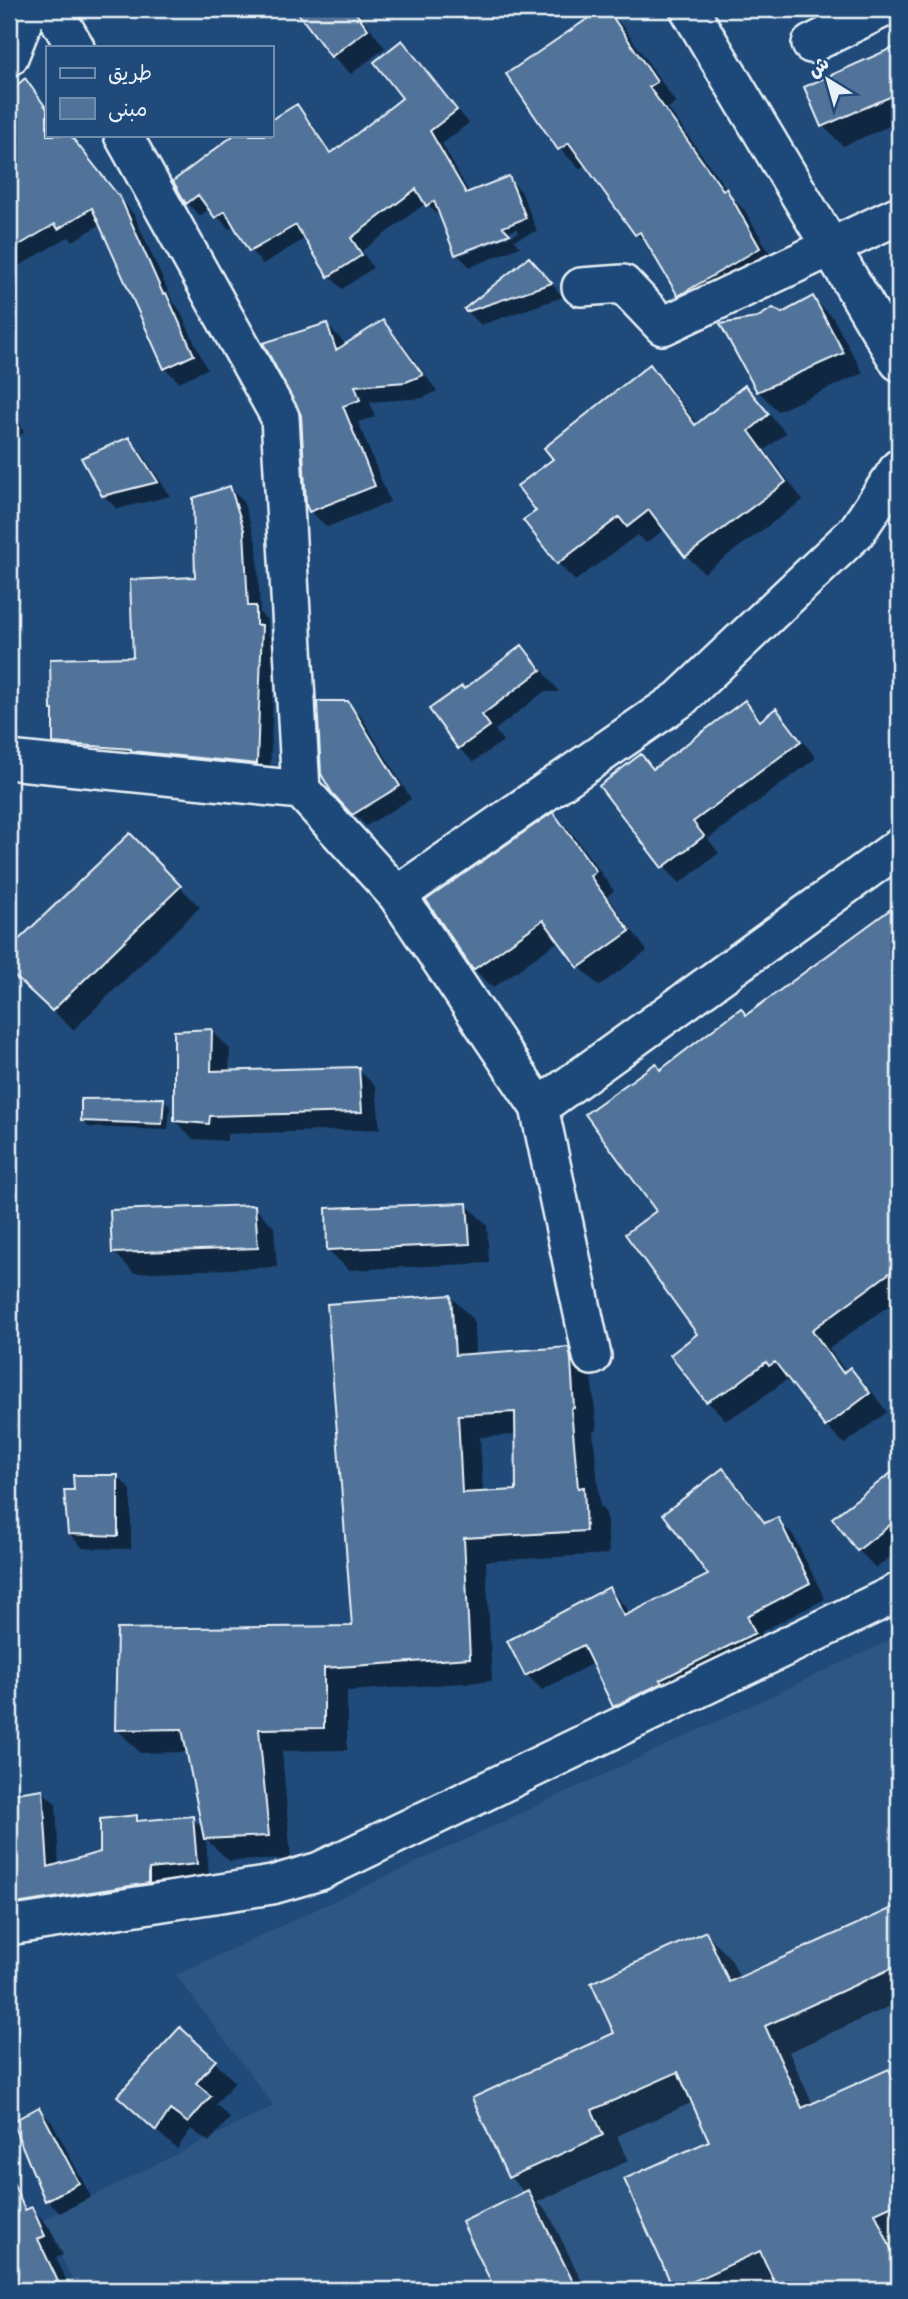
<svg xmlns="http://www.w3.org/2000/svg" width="908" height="2299" font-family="'Shantell Sans','Playpen Sans Arabic',sans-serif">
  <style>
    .built { fill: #2e5683 }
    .shadow { fill: #0007; fill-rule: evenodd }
    .building { fill: #517399; stroke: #e8f1f8; stroke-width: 2; fill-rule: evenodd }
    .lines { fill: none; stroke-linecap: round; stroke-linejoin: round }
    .minor-casing { stroke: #e8f1f8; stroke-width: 42 }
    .minor { stroke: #1f4a7a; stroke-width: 37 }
  </style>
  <rect width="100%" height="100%" fill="#1f4a7a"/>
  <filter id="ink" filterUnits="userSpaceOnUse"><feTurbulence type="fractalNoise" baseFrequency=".0143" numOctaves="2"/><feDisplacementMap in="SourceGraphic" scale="14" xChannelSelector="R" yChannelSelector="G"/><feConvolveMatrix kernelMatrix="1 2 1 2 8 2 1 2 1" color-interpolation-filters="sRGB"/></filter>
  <g filter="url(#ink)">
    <path class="built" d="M899,1636v654h-822l-33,-70 230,-114 -98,-131z"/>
    <path class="shadow" d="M297,9h59l29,39 -34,26 -19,-19z
      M605,9l20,20 51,74 -8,5 64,89 13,14 34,58 -79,46 -20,-20 -26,-43 -17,-18 -51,-70 -6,5 -20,-20 -51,-74z
      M402,43l67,80 -27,21 28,50 38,-16 13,13 16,40 -23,9 6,7 -50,20 -13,-13 -15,-38 -2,1 -14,-14 -64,48 11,17 -31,21 -12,-13 -24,-38 -43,26 -12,-13 -16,-26 -6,4 -19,-21 -10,8 -13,-13 -12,-21 62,-47h34v-19l4,4 22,-14 12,13 23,35 73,-55zM517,229l1,4 -57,22v-4z
      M899,47v75l-56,24 -20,-20 -17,-39z
      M25,81l22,26v28h21l66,80 39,87 6,7 28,60 -28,13 -14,-14 -64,-144 -28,17 -5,-4 -59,35v-177z
      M543,273l20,24 -82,28 -14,-14z
      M813,298l20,20 30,55 -85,38 -20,-20 24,-76z
      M383,323l16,16 38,52 -14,7 -53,4 5,15 -17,5 32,80 -63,25 -17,-16 -7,-96 24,-90 16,16 2,5z
      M649,366l18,18 31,41 47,-38 41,46 -21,17 38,50 -99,73 -17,-17 -22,-27 -19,14 -9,-8 -62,46 -17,-18 -20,-52 17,-51z
      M9,397l15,36 -15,7z
      M128,439l14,14 28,43 -53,13 -14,-14z
      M230,488l13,13 14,44 3,68 8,8v13l7,6 -5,137 -202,-21 -13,-13 80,-85 62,-79z
      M522,647l14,14 23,31h-15l-49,38 8,11 -30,21 -14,-14 -28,-39 33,-18z
      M745,702l18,19 13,-10 16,16 24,31 -108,81 11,14 -39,30 -16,-16 -23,-111 14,14z
      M348,703l13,13 50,83 -45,27 -13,-13z
      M553,814l19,19 42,58 -7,5 40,55 -48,35 -19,-19 -20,-27 -67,48 -19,-19 -46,-68z
      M130,836l70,71 -127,123 -64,-61v-18z
      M899,905v393l-70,51 17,23 4,-3 19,19 18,24 -42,32 -19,-18 -34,-45 -3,2 -3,-3 -34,25 -26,15 -19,-19 -8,-67 -41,-122 3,-141 86,-55z
      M212,1031l18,18 -1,24 129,-4 18,18 4,42 -153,5v7l-34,-2 -18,-18z
      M164,1100l6,6 -2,24 -79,-3 -7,-6z
      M466,1204l21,21 2,38 -140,7 -21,-20z
      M254,1207l20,20 3,40 -143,6 -20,-21z
      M451,1297l23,23 2,35 92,-6 23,24 6,58h-4l7,75 6,7 3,41 -123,7 6,120 -145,10v59l-65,1 9,108 -62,2 -23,-22 3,37 -48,5 1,15 -153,22v-123l33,-4 14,13 3,62 43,-12 35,-38 5,6 50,-4 12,12 -16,-78 -48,1 -23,-24 236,-101zM517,1435l1,57 -35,1 -3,-56z
      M899,1469v81l-23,18 -18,-18 -24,-32z
      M723,1471l16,15 28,38 10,-5 16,16 32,64 -64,33 9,17 -140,72 -16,-15 -21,-43 -51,27 -16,-16 83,-85 15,16 6,10 81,-40z
      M117,1476l14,14v59l-48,-1 -14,-14 7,-43z
      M899,1907v95l-110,50 24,53 75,-34 11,11v208h-119l-4,-9 -20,9h-80l-50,-110 85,-39 -18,-39 -76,34 11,25 -91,41 11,10 38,78h-89l-33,-67 61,-30 -15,-16 106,-143 90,-101 25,26 9,20z
      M214,2061l21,21 -19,22 14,14 -21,24 -18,-13 -14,20 -37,-33z
      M39,2109l13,13 39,75 -31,16 -13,-13z
      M31,2209l19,19 13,27 -7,3 15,32h-62v-70z"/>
    <path class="building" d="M295,9h58l15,20 -37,28z
      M602,9h5l50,73 -8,5 74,103 3,-2 34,60 -82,48 -38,-64 -5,3 -66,-92 -11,7 -52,-76z
      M402,40l55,70 -27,21 36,62 43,-17 17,42 -23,9 7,7 -55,21 -21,-54 -8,5 -10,-17 -65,49 11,17 -34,22 -32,-52 -47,27 -24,-41 -10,7 -17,-23 -12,9 -13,-23 61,-46h37v-15l26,-16 33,49 11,-7 61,-48 -28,-36z
      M899,45v48l-78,34 -17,-40z
      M25,78l22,31v26h23l51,64 42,95 3,-1 28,62 -30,14 -72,-161 -34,21 -3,-5 -46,27v-158z
      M529,257l23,26 -86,29 -2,-3z
      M813,296l31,57 -87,39 -37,-68 36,-6 17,-10 9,5z
      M383,320l40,55 -17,7 -51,4 5,14 -17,6 32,80 -66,26 -3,-7 -5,-90 -38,-72 64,-20 9,27z
      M650,364l45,61 50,-40 24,29 -20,17 37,51 -101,75 -36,-47 -22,17 -8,-10 -62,47 -34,-44 13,-9 -19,-25 36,-27 -9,-11z
      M129,437l29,45 -56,14 -21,-38z
      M230,486l14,44 4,76h8v19h6l-5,139 -126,-13v-2l-78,-6v-33h-2l-1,-51 83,-2 -3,-77 65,-3 -2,-79z
      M522,645l19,25 -59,45 8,11 -32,23 -29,-40 33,-23 2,3z
      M745,700l15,21 16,-13 25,33 -108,81 11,14 -42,32 -63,-82 42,-32 12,15z
      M317,701h31l52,85 -48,29 -20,-22 -11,-19z
      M553,812l43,59 -6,5 40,55 -52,37 -35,-48 -70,50 -47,-70z
      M130,833l51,53 -129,125 -43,-40v-22z
      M899,903v363l-87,64 31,43 7,-6 20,26 -45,34 -50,-65 -6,4 -3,-4 -33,25 -27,15 -36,-47 27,-21 -72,-100 31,-23 -71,-97 71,-51 4,7 81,-62 5,7z
      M212,1029l-1,42 148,-4 3,45 -152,4 -1,8 -35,-3v-90z
      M164,1098l-2,26 -81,-3v-22z
      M467,1203l3,41 -143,6 -1,-42z
      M255,1205l3,43 -146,5 -2,-43z
      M451,1295l4,60 114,-8 2,13 3,48 -3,1 7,79 6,-1 2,44 -122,7 6,120 -146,10v60l-65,1 10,107 -65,3 -22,-110 -67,1 2,-101 235,-3 -25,-322zM515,1412l1,78 -54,3 -4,-78z
      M899,1467v51l-42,33 -25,-33z
      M723,1468l42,55 13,-6 32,66 -63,33 8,17 -95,47 2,3 -49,24 -30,-62 -58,31 -18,-35 102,-54 15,29 84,-41 -45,-61z
      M73,1475h45v61l-50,-2 -4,-44h10z
      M43,1789l5,78 52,-15v-33l37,-4v6l56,-5 4,48 -48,5v14l-140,22v-111z
      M899,1905v60l-134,61 37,82 87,-39 10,23v110l-24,11 24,54v23h-121l-18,-39 -86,39 -50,-111 85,-38 -31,-69 -86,38 11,25 -95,43 -36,-80 142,-65 -23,-50 115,-52 23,51z
      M180,2027l36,33 -20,23 15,13 -23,27 -18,-13 -14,21 -39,-35z
      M39,2107l40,76 -34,18 -33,-79z
      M9,2174l16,36 7,-3 13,29 -7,3 24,51h-53z
      M528,2190l49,100h-82l-33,-68z"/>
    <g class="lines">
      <defs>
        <path id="minor" d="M53,9l22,38
          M689,9l210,353
          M811,44l71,-35
          M9,57l19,-48
          M123,135l157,282 21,373
          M581,287l42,-3 40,42 236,-111
          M9,760l292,30 96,105 142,212 53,249
          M397,895l283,-196 177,-168 42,-63
          M539,1107l360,-260
          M9,1926l263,-41 48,-14 579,-279"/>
      </defs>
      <use href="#minor" class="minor-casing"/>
      <use href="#minor" class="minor"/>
    </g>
  </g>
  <rect width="908" height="2299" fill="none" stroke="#1f4a7a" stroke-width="35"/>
  <rect x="18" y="18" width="873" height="2264" fill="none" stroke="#e8f1f8" stroke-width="2.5" filter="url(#ink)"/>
  <rect x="46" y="46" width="228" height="91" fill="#1f4a7a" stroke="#6f8dac" stroke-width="2"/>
  <rect x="60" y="68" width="35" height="10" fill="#1f4a7a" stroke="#6f8dac" stroke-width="2"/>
  <text x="108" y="80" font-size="21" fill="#e8f1f8">طريق</text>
  <rect x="60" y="98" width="35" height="21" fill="#517399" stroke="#6f8dac" stroke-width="2"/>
  <text x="108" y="116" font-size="21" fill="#e8f1f8">مبنى</text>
  <g transform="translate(828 80) rotate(323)" stroke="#1f4a7a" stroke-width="5" paint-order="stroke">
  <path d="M0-5L12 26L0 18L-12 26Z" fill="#e8f1f8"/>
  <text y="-10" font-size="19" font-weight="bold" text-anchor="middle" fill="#e8f1f8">ش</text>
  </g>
</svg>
